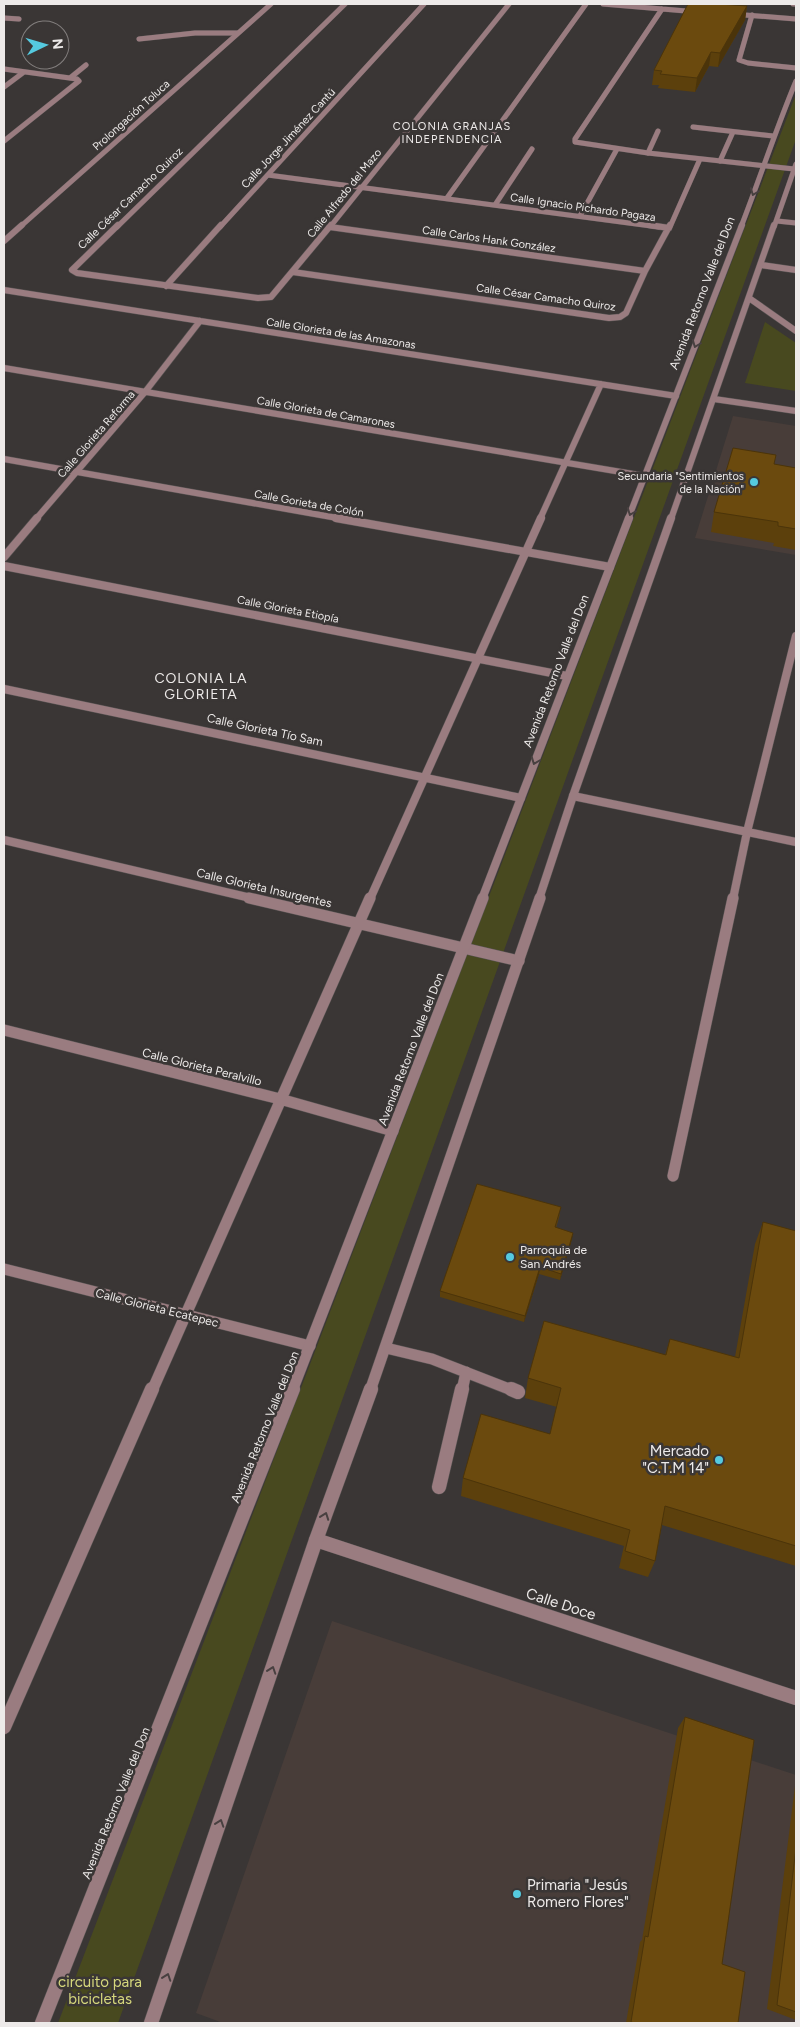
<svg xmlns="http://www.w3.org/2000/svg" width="800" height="2027" font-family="Figtree,sans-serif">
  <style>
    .built { fill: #483d39 }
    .green { fill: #48491f }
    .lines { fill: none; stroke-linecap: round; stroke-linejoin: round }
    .service-far2-casing { stroke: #575352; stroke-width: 5.5 }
    .service-far1-casing { stroke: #575352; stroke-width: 12 }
    .service-casing { stroke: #575352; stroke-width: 15 }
    .minor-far4-casing { stroke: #575352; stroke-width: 5.5 }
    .minor-far3-casing { stroke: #575352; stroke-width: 7 }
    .minor-far2-casing { stroke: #575352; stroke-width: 9 }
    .minor-far1-casing { stroke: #575352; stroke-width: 12 }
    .minor-casing { stroke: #575352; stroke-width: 15 }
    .tertiary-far4-casing { stroke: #575352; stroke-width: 5.5 }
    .tertiary-far3-casing { stroke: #575352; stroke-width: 7 }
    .tertiary-far2-casing { stroke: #575352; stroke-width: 9 }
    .tertiary-far1-casing { stroke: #575352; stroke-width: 12 }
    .tertiary-casing { stroke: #575352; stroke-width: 15 }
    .service-far2 { stroke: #9a7c80; stroke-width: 5 }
    .service-far1 { stroke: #9a7c80; stroke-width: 11 }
    .service { stroke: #9a7c80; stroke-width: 14 }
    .minor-far4 { stroke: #9a7c80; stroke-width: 5 }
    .minor-far3 { stroke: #9a7c80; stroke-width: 6 }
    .minor-far2 { stroke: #9a7c80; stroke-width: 8 }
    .minor-far1 { stroke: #9a7c80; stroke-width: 11 }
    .minor { stroke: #9a7c80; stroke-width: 14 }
    .tertiary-far4 { stroke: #9a7c80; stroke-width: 5 }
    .tertiary-far3 { stroke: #9a7c80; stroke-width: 6 }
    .tertiary-far2 { stroke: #9a7c80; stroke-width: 8 }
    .tertiary-far1 { stroke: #9a7c80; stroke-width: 11 }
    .tertiary { stroke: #9a7c80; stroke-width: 14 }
    .wall { fill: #5c400c }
    .shaded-wall { fill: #4b340a }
    .building { fill: #6b4a0e; stroke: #4b340a }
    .oneway { stroke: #484040 }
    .poi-dot { fill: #55cadf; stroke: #3a3635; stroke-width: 2 }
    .labels { text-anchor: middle; stroke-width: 5; stroke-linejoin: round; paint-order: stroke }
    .far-street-label { font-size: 11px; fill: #edeae9; stroke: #3a3635 }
    .far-neighbourhood-label { font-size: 11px; letter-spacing: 1px; fill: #edeae9; stroke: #3a3635 }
    .far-poi-label { font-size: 11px; fill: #edeae9; stroke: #3a3635; text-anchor: end }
    .street-label { font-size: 12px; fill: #edeae9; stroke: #3a3635 }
    .poi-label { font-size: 12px; fill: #edeae9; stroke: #3a3635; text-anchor: start }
    .neighbourhood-label { font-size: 14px; letter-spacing: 1px; fill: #edeae9; stroke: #3a3635 }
    .near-poi-label { font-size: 15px; fill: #edeae9; stroke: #3a3635; text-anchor: end }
    .near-street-label { font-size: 15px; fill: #edeae9; stroke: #3a3635 }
    .near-park-label { font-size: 15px; fill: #d5d77c; stroke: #3a3635 }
  </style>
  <rect width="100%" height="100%" fill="#3a3635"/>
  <path class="built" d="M733,416l63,10v129l-101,-17z
    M332,1621l464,154v248h-573l-27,-10z"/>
  <path class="green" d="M796,94v45l-678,1884h-60z
    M765,322l31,21v48l-51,-8z"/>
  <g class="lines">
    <defs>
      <path id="service-far2" d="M752,15l-13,45 9,3 48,5
        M139,39l56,-6h42
        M693,127l80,9
        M648,153l10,-22
        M720,161l13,-29"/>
      <path id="service-far1" d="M386,1348l46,11 82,32
        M462,1391l4,-19"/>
      <path id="service" d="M511,1389l7,3
        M439,1487l23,-98"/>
      <path id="minor-far4" d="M603,4l95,8
        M793,4h3
        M662,9l-87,130v3l73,11 146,16
        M732,14l64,5
        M4,18l15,1
        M4,69l73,10 2,2 -75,60
        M70,78l16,-13
        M4,87l20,-15
        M268,175l391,52
        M447,198l139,-194
        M495,205l37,-56
        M580,216l37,-67
        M777,221l19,2
        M20,227l251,-223
        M117,227l228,-223
        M220,227l204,-223
        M330,227l179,-223
        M670,227l30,-68"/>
      <path id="minor-far3" d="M118,225l-46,45 5,3 181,25 13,-1 60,-72
        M649,225l20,3
        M330,227l315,44
        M4,241l18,-16
        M761,265l35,5
        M293,272l316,46 11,-1 6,-4 19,-42 25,-46
        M166,286l55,-61
        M4,290l672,106
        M749,298l47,33
        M4,368l641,108
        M714,399l82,12
        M4,459l339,60
        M36,519l109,-127 55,-71
        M540,519l61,-135"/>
      <path id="minor-far2" d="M336,518l274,49
        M4,557l33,-39
        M4,566l563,110
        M4,689l517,109
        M573,796l223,46
        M4,840l251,59
        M370,899l171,-381
        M733,899l14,-67 49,-196"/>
      <path id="minor-far1" d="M249,898l270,63
        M4,1030l276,69 113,32
        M673,1176l60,-278
        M4,1269l306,77
        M152,1391l218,-493"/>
      <path id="minor" d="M316,1540l480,158
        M4,1727l148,-338"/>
      <path id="tertiary-far4" d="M741,227c19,-49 35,-98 55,-146
        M774,227l22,-63"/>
      <path id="tertiary-far3" d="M628,519l114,-294
        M671,519l103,-294"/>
      <path id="tertiary-far2" d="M482,899l147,-381
        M539,899l34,-103 98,-278"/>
      <path id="tertiary-far1" d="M292,1391l191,-493
        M370,1391l170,-493"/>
      <path id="tertiary" d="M42,2023l251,-634
        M151,2023l165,-483 55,-151"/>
    </defs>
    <use href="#service-far2" class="service-far2-casing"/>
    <use href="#service-far1" class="service-far1-casing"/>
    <use href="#service" class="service-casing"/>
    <use href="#minor-far4" class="minor-far4-casing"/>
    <use href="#minor-far3" class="minor-far3-casing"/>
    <use href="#minor-far2" class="minor-far2-casing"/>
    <use href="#minor-far1" class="minor-far1-casing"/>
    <use href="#minor" class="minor-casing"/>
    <use href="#tertiary-far4" class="tertiary-far4-casing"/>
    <use href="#tertiary-far3" class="tertiary-far3-casing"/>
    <use href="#tertiary-far2" class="tertiary-far2-casing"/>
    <use href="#tertiary-far1" class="tertiary-far1-casing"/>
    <use href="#tertiary" class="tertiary-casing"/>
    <use href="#service-far2" class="service-far2"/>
    <use href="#service-far1" class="service-far1"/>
    <use href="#service" class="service"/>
    <use href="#minor-far4" class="minor-far4"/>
    <use href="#minor-far3" class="minor-far3"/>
    <use href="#minor-far2" class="minor-far2"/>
    <use href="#minor-far1" class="minor-far1"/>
    <use href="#minor" class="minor"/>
    <use href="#tertiary-far4" class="tertiary-far4"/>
    <use href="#tertiary-far3" class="tertiary-far3"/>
    <use href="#tertiary-far2" class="tertiary-far2"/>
    <use href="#tertiary-far1" class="tertiary-far1"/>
    <use href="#tertiary" class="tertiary"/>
  </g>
  <path class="wall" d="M747,6l-2,14 -27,47 -9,-1 -14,26 -37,-4 1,-3h-7l2,-15z
    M774,464l22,4v82l-23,-4 1,-3 -63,-11 3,-20z
    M560,1214l-4,14 16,11 -12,41 -21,-6 -15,48 -84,-25v-6z
    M763,1222l33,9v335l-134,-41 -7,36 -7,16 -29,-9 5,-22 -163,-50 2,-18 87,-44 7,-27 -32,-9 3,-20 137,-23 5,-16 65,18 20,-113z
    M685,1717l37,247 16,59h-112l14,-81 2,-2 36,-212z
    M796,1778v242l-29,-11z"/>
  <path class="shaded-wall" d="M747,6l-2,14 -27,47 2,-14z
    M711,52l-2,14 -14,26 2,-14z
    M573,1233l-1,6 -12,41 1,-6z
    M540,1267l-1,7 -15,48 1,-6z"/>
  <path class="building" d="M688,4h31l28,2 -27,47 -9,-1 -14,26 -37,-4 2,-3 -8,-1z
    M733,448l43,7 -2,9 22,4v61l-18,-3v-4l-64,-10z
    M477,1184l84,23 -6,20 18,6 -12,41 -21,-7 -15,49 -85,-25z
    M763,1222l33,9v315l-131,-40 -10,55 -30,-10 5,-21 -167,-52 18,-64 69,20 11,-46 -33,-10 16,-57 122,34 4,-16 69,19z
    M685,1717l69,23 -32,224 23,8 -7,51h-103l-4,-1 14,-86 3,1z
    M796,1848v164l-19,-7z"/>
  <defs><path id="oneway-chevron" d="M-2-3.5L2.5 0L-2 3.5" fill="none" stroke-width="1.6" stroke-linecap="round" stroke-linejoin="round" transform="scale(1.25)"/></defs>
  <g class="oneway">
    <use href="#oneway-chevron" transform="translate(754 192) rotate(111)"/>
    <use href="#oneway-chevron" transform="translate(696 344) rotate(111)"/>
    <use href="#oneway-chevron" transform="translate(631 512) rotate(111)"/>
    <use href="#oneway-chevron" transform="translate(535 761) rotate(111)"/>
    <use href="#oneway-chevron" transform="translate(325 1516) rotate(-70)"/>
    <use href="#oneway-chevron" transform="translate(272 1670) rotate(-71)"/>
    <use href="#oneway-chevron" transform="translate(220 1823) rotate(-71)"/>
    <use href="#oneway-chevron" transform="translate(167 1977) rotate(-71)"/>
  </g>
  <g class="poi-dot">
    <circle cx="754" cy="482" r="5"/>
    <circle cx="510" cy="1257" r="5"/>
    <circle cx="719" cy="1460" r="5"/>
    <circle cx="517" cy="1894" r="5"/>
  </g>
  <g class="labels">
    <g class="far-street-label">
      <text transform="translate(131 115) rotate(-42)" y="4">Prolongación Toluca</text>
      <text transform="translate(288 138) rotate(-47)" y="4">Calle Jorge Jiménez Cantú</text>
      <text transform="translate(344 193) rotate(-51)" y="4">Calle Alfredo del Mazo</text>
      <text transform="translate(130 198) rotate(-44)" y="4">Calle César Camacho Quiroz</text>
      <text transform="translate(583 207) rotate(8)" y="4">Calle Ignacio Pichardo Pagaza</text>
      <text transform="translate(489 239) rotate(8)" y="4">Calle Carlos Hank González</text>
      <text transform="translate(546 297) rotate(8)" y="4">Calle César Camacho Quiroz</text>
      <text transform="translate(341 333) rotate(9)" y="4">Calle Glorieta de las Amazonas</text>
      <text transform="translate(326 412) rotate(10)" y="4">Calle Glorieta de Camarones</text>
      <text transform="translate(96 434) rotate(-49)" y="4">Calle Glorieta Reforma</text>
      <text transform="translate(309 503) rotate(10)" y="4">Calle Gorieta de Colón</text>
      <text transform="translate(288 609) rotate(11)" y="4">Calle Glorieta Etiopía</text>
    </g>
    <g class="far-neighbourhood-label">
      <text x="452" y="130">COLONIA GRANJAS<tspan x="452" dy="13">INDEPENDENCIA</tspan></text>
    </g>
    <g class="far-poi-label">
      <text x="744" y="480">Secundaria "Sentimientos<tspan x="744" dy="13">de la Nación"</tspan></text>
    </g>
    <g class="street-label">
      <text transform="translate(702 293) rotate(-69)" y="4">Avenida Retorno Valle del Don</text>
      <text transform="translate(556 671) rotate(-69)" y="4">Avenida Retorno Valle del Don</text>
      <text transform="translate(265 730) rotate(12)" y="4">Calle Glorieta Tío Sam</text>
      <text transform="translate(264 888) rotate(13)" y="4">Calle Glorieta Insurgentes</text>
      <text transform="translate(411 1049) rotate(-69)" y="4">Avenida Retorno Valle del Don</text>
      <text transform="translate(202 1067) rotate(14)" y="4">Calle Glorieta Peralvillo</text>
      <text transform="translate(157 1308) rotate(14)" y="4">Calle Glorieta Ecatepec</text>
      <text transform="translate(265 1427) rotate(-68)" y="4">Avenida Retorno Valle del Don</text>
      <text transform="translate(116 1803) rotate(-68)" y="4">Avenida Retorno Valle del Don</text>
    </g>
    <g class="poi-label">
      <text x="520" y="1254">Parroquia de<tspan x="520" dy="14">San Andrés</tspan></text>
    </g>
    <g class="neighbourhood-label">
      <text x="201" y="683">COLONIA LA<tspan x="201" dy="16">GLORIETA</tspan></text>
    </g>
    <g class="near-poi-label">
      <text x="709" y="1456">Mercado<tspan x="709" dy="17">"C.T.M 14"</tspan></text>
      <text x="527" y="1890" text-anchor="start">Primaria "Jesús<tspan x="527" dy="17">Romero Flores"</tspan></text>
    </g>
    <g class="near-street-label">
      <text transform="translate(561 1604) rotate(18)" y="5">Calle Doce</text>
    </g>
    <g class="near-park-label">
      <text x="100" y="1987">circuito para<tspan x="100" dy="17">bicicletas</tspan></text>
    </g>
  </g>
  <rect width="800" height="2027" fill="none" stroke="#edeae9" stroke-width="10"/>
  <g transform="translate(45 45) rotate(85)"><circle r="24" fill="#3a3635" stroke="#827e7d"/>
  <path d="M0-4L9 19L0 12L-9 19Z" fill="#55cadf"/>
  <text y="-8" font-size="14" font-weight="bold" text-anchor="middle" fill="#edeae9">N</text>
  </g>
</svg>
